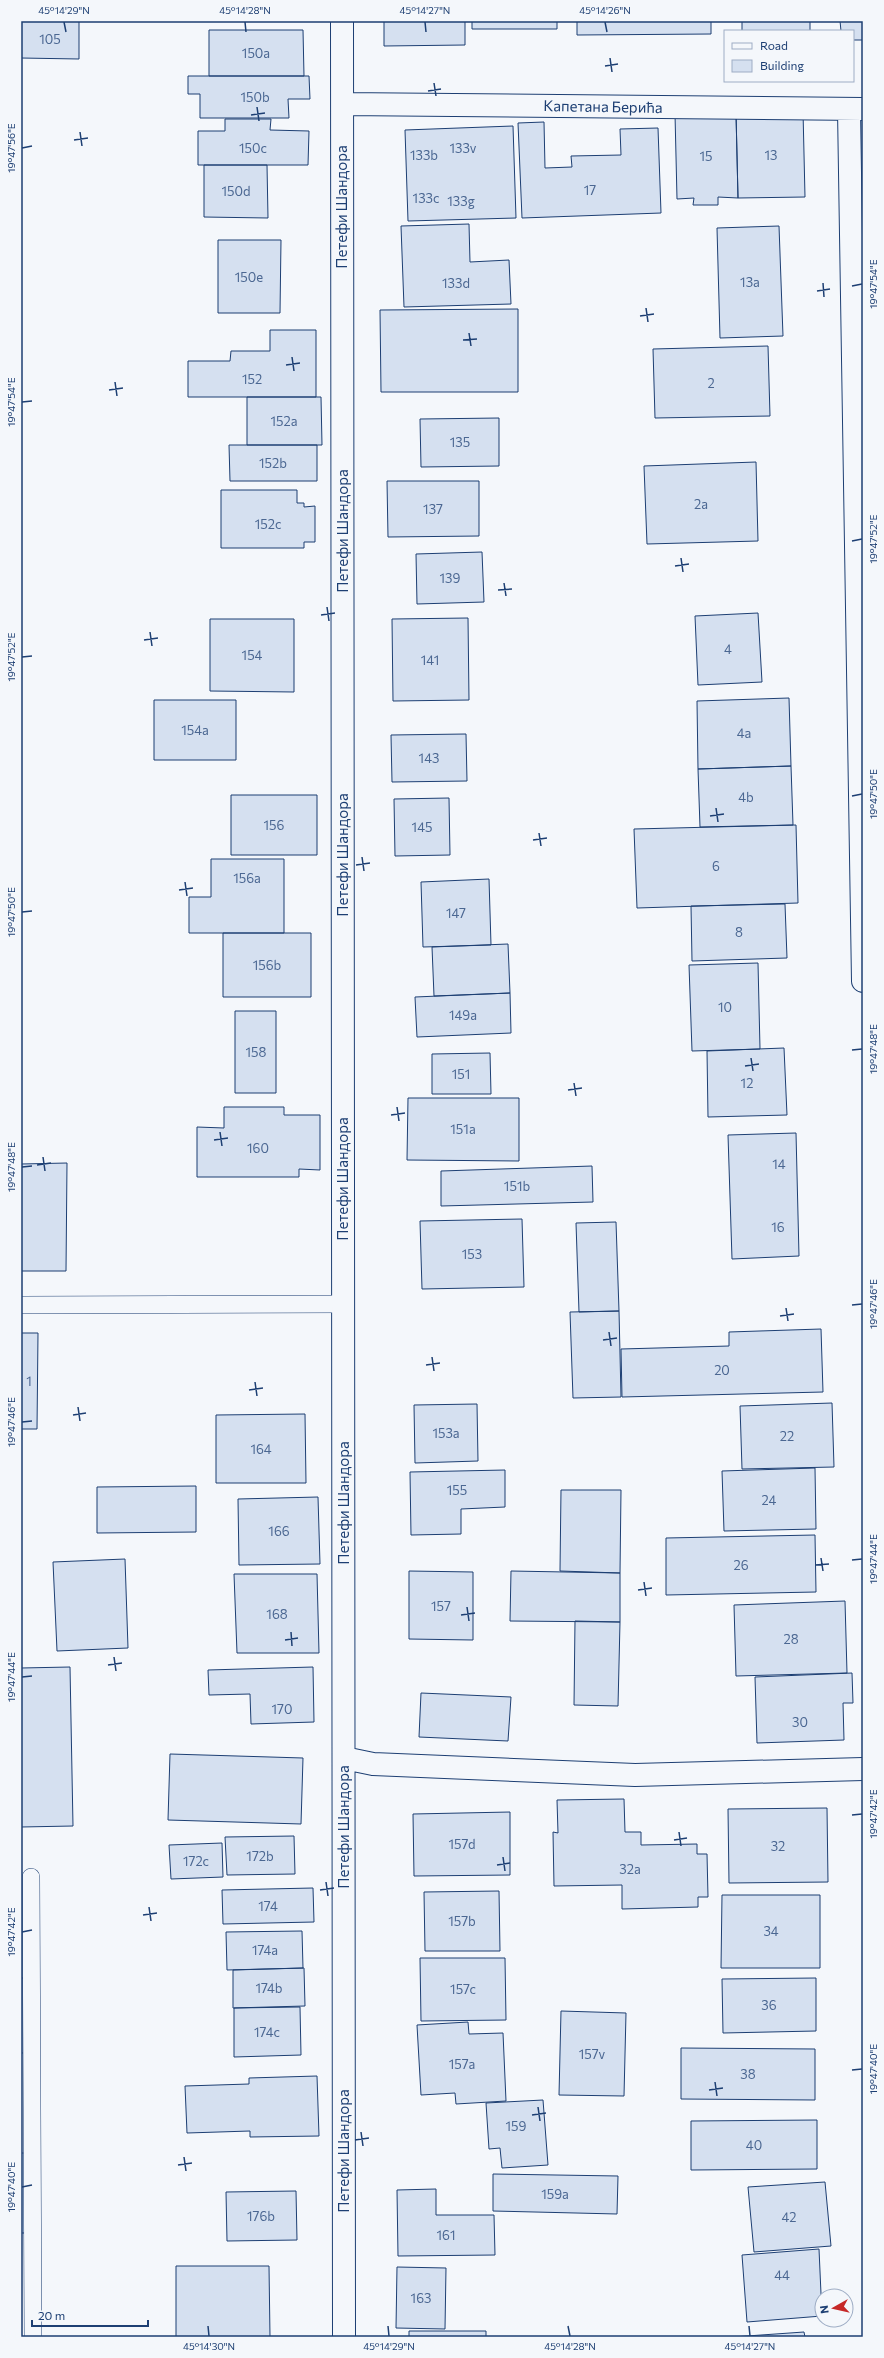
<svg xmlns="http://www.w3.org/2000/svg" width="884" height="2358" font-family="Commissioner,sans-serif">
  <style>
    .building { fill: #d5e0f0; stroke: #1d3f73 }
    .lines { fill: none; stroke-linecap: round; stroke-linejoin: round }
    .lane-casing { stroke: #1d3f73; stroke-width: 18 }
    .street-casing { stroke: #1d3f73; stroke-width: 24 }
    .lane { stroke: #f4f7fb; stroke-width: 17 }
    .street { stroke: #f4f7fb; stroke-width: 22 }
    .ticks { fill: none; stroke: #1d3f73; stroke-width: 1.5 }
    .labels { text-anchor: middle; stroke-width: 3; stroke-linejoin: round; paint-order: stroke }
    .number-label { font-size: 13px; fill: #4b6792 }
    .street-label { font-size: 15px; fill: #1d3f73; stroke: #f4f7fb }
    .neatline { fill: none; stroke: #1d3f73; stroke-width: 1.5 }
    .ticks-label { font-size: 10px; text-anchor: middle; fill: #1d3f73 }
  </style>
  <rect width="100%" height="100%" fill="#f4f7fb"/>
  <path class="building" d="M21,21h58v38l-58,-1z
    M384,21h81v24l-81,1z
    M472,21h85v8h-85z
    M577,21h134v13l-134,1z
    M742,21h68v10h-68z
    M840,21h23v19h-10v-9h-12z
    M209,30h94l1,46h-95z
    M188,76h121l1,23h-22l1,19h-89v-24h-12z
    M803,111l2,86 -67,1 -2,-85z
    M736,113l2,85 -20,-1v8h-25l1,-7 -17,1 -2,-85z
    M225,119h46l-1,11 39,1 -1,34h-110v-34h27z
    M544,122l1,46 27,-1 -1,-11 50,-1 -1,-26 38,-1 3,85 -139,5 -4,-95z
    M513,126l3,92 -108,3 -3,-91z
    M204,165h63l1,53 -64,-1z
    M469,224l1,38 39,-2 2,44 -107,3 -3,-81z
    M779,226l4,110 -63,2 -3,-110z
    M218,240h63l-1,73h-62z
    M518,309v83h-137l-1,-82z
    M270,330h46v67h-128v-36h42l1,-10h39z
    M768,346l2,70 -115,2 -2,-69z
    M247,397h74l1,48h-75z
    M499,418v48l-78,1 -1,-48z
    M229,445h88v36h-87z
    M756,462l2,79 -111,3 -3,-78z
    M387,481h92v55l-91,1z
    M221,490h76v13h7v4l11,-1v36h-11v6h-83z
    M482,552l2,50 -67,2 -1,-50z
    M758,613l4,69 -64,3 -3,-69z
    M468,618l1,82 -76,1 -1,-82z
    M210,619h84v73l-84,-1z
    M789,698l2,68 -93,3 -1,-68z
    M154,700h82v60h-82z
    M466,734l1,47 -75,1 -1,-47z
    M791,766l2,59 -93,2 -2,-58z
    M231,795h86v60h-86z
    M449,798l1,57 -55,1 -1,-57z
    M796,825l2,78 -161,5 -3,-79z
    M211,859h73v74h-95v-36h22z
    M489,879l2,66 -68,2 -2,-65z
    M785,904l2,54 -95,3 -1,-55z
    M223,933h88v64h-88z
    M508,944l2,49 -76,3 -2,-49z
    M758,963l2,86 -68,2 -3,-86z
    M510,993l1,40 -94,4 -2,-40z
    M235,1011h41v82h-41z
    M784,1048l3,67 -79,2 -1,-66z
    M490,1053l1,41h-59v-40z
    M408,1098h111v63l-112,-1z
    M224,1107h60v8h36v55l-21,-1v8h-102v-50l27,1z
    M796,1133l3,123 -67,3 -4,-124z
    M67,1163l-1,108h-45v-107z
    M592,1166l1,36 -152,4v-35z
    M522,1219l2,68 -102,2 -2,-68z
    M616,1222l3,89 -40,1 -3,-89z
    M619,1311l2,86 -48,1 -3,-86z
    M821,1329l2,63 -201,5 -1,-48 108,-3v-14z
    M21,1333h17l-1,96h-16z
    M832,1403l2,64 -92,2 -2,-63z
    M477,1404l1,57 -63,2 -1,-58z
    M305,1414l1,69h-90v-68z
    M815,1468l1,61 -92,2 -2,-60z
    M505,1470v37l-44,2v25l-50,1 -1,-63z
    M196,1486v46l-99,1v-46z
    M561,1490h60l-1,83 -60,-2z
    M318,1497l2,67 -81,1 -1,-66z
    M815,1535l1,57 -150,3v-57z
    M125,1559l3,89 -71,3 -4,-89z
    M409,1571l64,1v68l-64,-1z
    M511,1571l109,2v49l-110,-1z
    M234,1574h83l2,79h-82z
    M845,1601l2,72 -111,3 -2,-71z
    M575,1621l45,1 -2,84 -44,-1z
    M70,1667l3,159 -52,1v-159z
    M313,1667l1,55 -63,2 -1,-30 -41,1 -1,-25z
    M852,1673l1,30h-10l1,37 -87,3 -2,-66z
    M421,1693l90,4 -3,44 -89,-4z
    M170,1754l133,4 -2,66 -133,-4z
    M624,1799l1,33h16v13l56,-1v10h10l1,43h-10v10l-76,2v-24l-68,1 -1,-54 5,1 -1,-33z
    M827,1808l1,74 -99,1 -1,-74z
    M510,1812v63l-96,1 -1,-62z
    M294,1836l1,38 -68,1 -2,-38z
    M222,1843l1,34 -52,2 -2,-34z
    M313,1888l1,34 -91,2 -1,-34z
    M499,1891l1,60h-75l-1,-59z
    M722,1895h98v73h-99z
    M302,1931l1,37 -76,2 -1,-38z
    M420,1958h85l1,62 -85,1z
    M304,1968l1,38 -72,2v-38z
    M21,1978h4l1,75h-5z
    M816,1978v53l-93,2 -1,-54z
    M300,2007l1,48 -67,2v-49z
    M561,2011l65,2 -2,83 -65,-1z
    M468,2022l1,12 34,-1 3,68 -50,3 -1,-11 -34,2 -4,-70z
    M681,2048l134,1v51l-134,-1z
    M317,2076l2,60 -69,1v-6l-63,2 -2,-47 64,-2v-6z
    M543,2100l5,65 -46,3 -2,-20 -11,1 -3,-46z
    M817,2120v49l-126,1v-49z
    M21,2153h6l1,80h-7z
    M493,2174l125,2 -1,38 -124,-3z
    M825,2182l6,64 -77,6 -6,-65z
    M436,2189v26h58l1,40 -97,1 -1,-66z
    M296,2191l1,49 -70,1 -1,-49z
    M819,2249l3,67 -75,6 -5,-67z
    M176,2266h93l1,71h-94z
    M397,2267l49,1 -1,61 -49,-1z
    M409,2331h77v6h-77z
    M804,2332l1,5h-72z"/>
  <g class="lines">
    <defs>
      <path id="lane" d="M21,1305l323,-1
        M31,1877l2,460"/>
      <path id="street" d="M342,21l2,2316
        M343,104l520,5
        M849,110l14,871
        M344,1758l29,6 262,11 228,-6"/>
    </defs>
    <use href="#lane" class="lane-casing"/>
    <use href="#street" class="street-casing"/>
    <use href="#lane" class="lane"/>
    <use href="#street" class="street"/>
  </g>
  <path class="ticks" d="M64,22l2,10M245,22l1,10M425,22l1,10M605,22l2,10M610,58l2,14M605,66l13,-2M434,83l2,13M428,91l13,-2M257,107l2,14M251,115l14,-2M80,132l2,14M74,140l14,-2M22,148l10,-2M823,283l1,14M852,286l10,-2M817,291l13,-2M646,308l2,14M640,316l14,-2M469,333l2,13M463,340l14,-1M292,357l2,14M286,365l14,-2M115,382l2,14M109,390l14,-2M22,402l10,-1M852,541l10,-2M681,558l2,14M675,566l14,-2M504,583l2,13M498,590l14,-1M327,607l2,14M321,615l14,-2M150,632l2,14M144,640l14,-2M22,657l10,-1M852,796l10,-2M716,808l2,14M710,816l14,-2M539,833l2,13M533,840l14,-2M362,857l2,14M356,865l14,-2M185,882l2,14M179,890l14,-2M22,912l10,-1M852,1050l10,-1M751,1058l2,13M745,1066l14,-2M574,1083l2,13M568,1090l14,-2M397,1107l2,14M391,1115l14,-2M220,1132l2,14M214,1140l14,-2M43,1157l2,14M37,1165l14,-2M22,1167l10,-1M852,1305l10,-1M786,1308l2,13M780,1316l14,-2M609,1332l2,14M603,1340l14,-2M432,1357l2,14M426,1365l14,-2M255,1382l2,14M249,1390l14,-2M78,1407l2,14M73,1415l13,-2M22,1422l10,-1M821,1558l2,13M852,1560l10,-1M815,1565l14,-1M644,1582l2,14M638,1590l14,-2M467,1607l2,14M461,1615l14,-2M291,1632l1,14M285,1640l13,-2M114,1657l2,14M108,1665l14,-2M22,1677l10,-1M852,1815l10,-1M679,1832l2,14M674,1840l13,-2M503,1857l2,14M497,1865l13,-2M326,1882l2,14M320,1890l14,-2M149,1907l2,14M143,1915l14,-2M22,1932l10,-2M852,2070l10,-1M715,2082l2,14M709,2090l14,-2M538,2107l2,14M532,2115l14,-2M361,2132l2,14M355,2140l14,-2M184,2157l2,14M178,2165l14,-2M22,2187l10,-2M208,2326l1,10M388,2326l1,10M568,2326l2,10M749,2326l1,10"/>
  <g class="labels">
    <g class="number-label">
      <text x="50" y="44">105</text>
      <text x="256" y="58">150a</text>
      <text x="255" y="102">150b</text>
      <text x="253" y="153">150c</text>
      <text x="463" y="153">133v</text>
      <text x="424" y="160">133b</text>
      <text x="771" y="160">13</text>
      <text x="706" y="161">15</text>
      <text x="590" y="195">17</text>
      <text x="236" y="196">150d</text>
      <text x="426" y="203">133c</text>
      <text x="461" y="206">133g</text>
      <text x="249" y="282">150e</text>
      <text x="750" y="287">13a</text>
      <text x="456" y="288">133d</text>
      <text x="252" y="384">152</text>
      <text x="711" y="388">2</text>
      <text x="284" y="426">152a</text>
      <text x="460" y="447">135</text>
      <text x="273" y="468">152b</text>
      <text x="701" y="509">2a</text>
      <text x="433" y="514">137</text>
      <text x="268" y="529">152c</text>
      <text x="450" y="583">139</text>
      <text x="728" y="654">4</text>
      <text x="252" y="660">154</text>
      <text x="430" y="665">141</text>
      <text x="195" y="735">154a</text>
      <text x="744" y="738">4a</text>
      <text x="429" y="763">143</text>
      <text x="746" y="802">4b</text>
      <text x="274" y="830">156</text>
      <text x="422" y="832">145</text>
      <text x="716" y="871">6</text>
      <text x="247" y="883">156a</text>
      <text x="456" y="918">147</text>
      <text x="739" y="937">8</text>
      <text x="267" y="970">156b</text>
      <text x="725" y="1012">10</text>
      <text x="463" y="1020">149a</text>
      <text x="256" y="1057">158</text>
      <text x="461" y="1079">151</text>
      <text x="747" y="1088">12</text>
      <text x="463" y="1134">151a</text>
      <text x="258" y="1153">160</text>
      <text x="779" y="1169">14</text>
      <text x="517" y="1191">151b</text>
      <text x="778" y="1232">16</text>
      <text x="472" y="1259">153</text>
      <text x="722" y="1375">20</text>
      <text x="29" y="1386">1</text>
      <text x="446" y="1438">153a</text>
      <text x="787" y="1441">22</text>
      <text x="261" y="1454">164</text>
      <text x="457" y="1495">155</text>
      <text x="769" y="1505">24</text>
      <text x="279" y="1536">166</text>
      <text x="741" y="1570">26</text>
      <text x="441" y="1611">157</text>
      <text x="277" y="1619">168</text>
      <text x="791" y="1644">28</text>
      <text x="282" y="1714">170</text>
      <text x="800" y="1727">30</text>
      <text x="462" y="1849">157d</text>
      <text x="778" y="1851">32</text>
      <text x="260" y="1861">172b</text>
      <text x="196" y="1866">172c</text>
      <text x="630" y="1874">32a</text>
      <text x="268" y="1911">174</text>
      <text x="462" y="1926">157b</text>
      <text x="771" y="1936">34</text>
      <text x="265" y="1955">174a</text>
      <text x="269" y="1993">174b</text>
      <text x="463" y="1994">157c</text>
      <text x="769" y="2010">36</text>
      <text x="267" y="2037">174c</text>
      <text x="592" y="2059">157v</text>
      <text x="462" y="2069">157a</text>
      <text x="748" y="2079">38</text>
      <text x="516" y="2131">159</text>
      <text x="754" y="2150">40</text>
      <text x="555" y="2199">159a</text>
      <text x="261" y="2221">176b</text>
      <text x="789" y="2222">42</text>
      <text x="446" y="2240">161</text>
      <text x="782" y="2280">44</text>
      <text x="421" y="2303">163</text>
    </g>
    <g class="street-label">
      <text transform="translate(603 107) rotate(1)" y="5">Капетана Берића</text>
      <text transform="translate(342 207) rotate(-90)" y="5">Петефи Шандора</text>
      <text transform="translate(343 531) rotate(-90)" y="5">Петефи Шандора</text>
      <text transform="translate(343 855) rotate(-90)" y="5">Петефи Шандора</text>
      <text transform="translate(343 1179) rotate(-90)" y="5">Петефи Шандора</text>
      <text transform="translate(344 1503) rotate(-90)" y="5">Петефи Шандора</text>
      <text transform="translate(344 1827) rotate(-90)" y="5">Петефи Шандора</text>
      <text transform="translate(344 2151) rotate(-90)" y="5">Петефи Шандора</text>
    </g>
  </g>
  <rect width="884" height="2358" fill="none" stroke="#f4f7fb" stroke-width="44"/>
  <rect x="724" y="30" width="130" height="52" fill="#f4f7fb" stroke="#9eadc5"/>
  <rect x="732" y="43" width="20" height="6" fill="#f4f7fb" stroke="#9eadc5"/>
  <text x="760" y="50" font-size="12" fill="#1d3f73">Road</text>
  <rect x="732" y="60" width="20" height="12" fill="#d5e0f0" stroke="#9eadc5"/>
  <text x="760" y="70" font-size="12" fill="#1d3f73">Building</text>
  <g transform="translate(834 2308) rotate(262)"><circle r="19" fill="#f4f7fb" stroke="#9eadc5"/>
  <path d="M0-3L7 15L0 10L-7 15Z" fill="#c62828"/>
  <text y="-6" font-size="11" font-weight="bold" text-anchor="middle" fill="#1d3f73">N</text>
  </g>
  <path d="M32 2320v6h116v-6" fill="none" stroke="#1d3f73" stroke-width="2"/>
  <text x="38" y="2320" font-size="12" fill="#1d3f73" stroke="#f4f7fb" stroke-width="3" paint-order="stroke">20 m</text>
  <rect x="22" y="22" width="840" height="2314" class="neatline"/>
  <g class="ticks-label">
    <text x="64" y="14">45°14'29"N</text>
    <text x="245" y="14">45°14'28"N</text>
    <text x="425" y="14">45°14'27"N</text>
    <text x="605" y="14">45°14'26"N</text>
    <text transform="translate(11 148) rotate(-90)" y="4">19°47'56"E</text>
    <text transform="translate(873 284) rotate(-90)" y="4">19°47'54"E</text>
    <text transform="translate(11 402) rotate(-90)" y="4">19°47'54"E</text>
    <text transform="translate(873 539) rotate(-90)" y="4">19°47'52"E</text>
    <text transform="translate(11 657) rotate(-90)" y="4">19°47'52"E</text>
    <text transform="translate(873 794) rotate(-90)" y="4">19°47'50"E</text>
    <text transform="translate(11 912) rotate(-90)" y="4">19°47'50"E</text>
    <text transform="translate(873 1049) rotate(-90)" y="4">19°47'48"E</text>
    <text transform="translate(11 1167) rotate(-90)" y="4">19°47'48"E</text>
    <text transform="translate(873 1304) rotate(-90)" y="4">19°47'46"E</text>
    <text transform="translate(11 1422) rotate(-90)" y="4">19°47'46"E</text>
    <text transform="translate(873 1559) rotate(-90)" y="4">19°47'44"E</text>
    <text transform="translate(11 1677) rotate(-90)" y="4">19°47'44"E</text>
    <text transform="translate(873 1814) rotate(-90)" y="4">19°47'42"E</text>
    <text transform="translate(11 1932) rotate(-90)" y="4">19°47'42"E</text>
    <text transform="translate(873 2069) rotate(-90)" y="4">19°47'40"E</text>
    <text transform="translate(11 2187) rotate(-90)" y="4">19°47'40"E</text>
    <text x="209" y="2350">45°14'30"N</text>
    <text x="389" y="2350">45°14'29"N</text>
    <text x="570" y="2350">45°14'28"N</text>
    <text x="750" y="2350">45°14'27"N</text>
  </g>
</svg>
